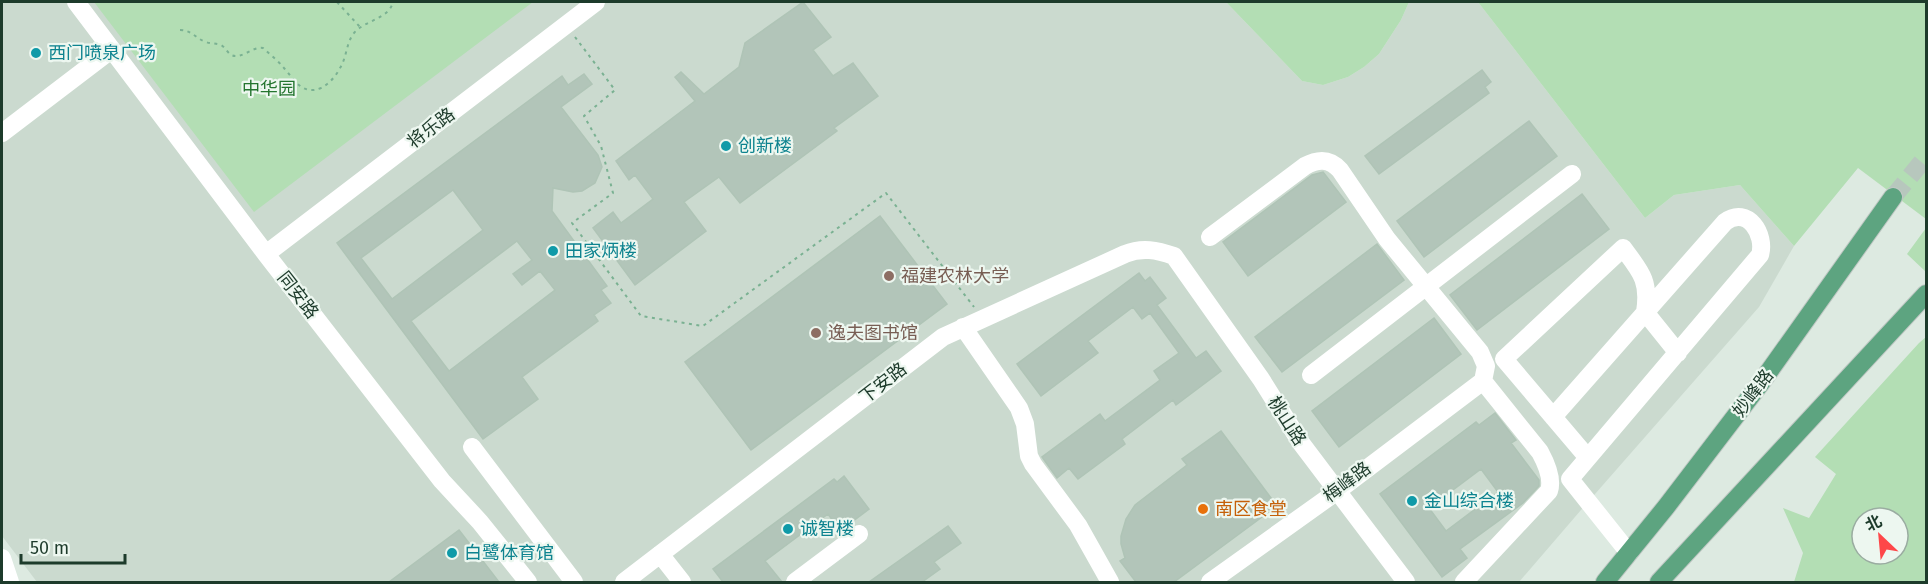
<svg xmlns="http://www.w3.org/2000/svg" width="1928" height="584" font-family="'Fira Sans','Noto Sans SC',sans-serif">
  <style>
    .built { fill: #cbdacf }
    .green { fill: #b3deb4; fill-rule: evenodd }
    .building { fill: #b2c5b9; stroke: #afc4b6; stroke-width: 1.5; fill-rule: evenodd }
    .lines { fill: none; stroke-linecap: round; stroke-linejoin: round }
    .major-tunnel { stroke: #b7c7bd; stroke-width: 18; stroke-dasharray: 18 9; stroke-linecap: butt }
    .major-casing { stroke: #c0c8c4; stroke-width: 20 }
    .path { stroke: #7ab192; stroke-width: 2; stroke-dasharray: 3 4.5; stroke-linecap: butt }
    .minor { stroke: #fff; stroke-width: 18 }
    .major { stroke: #5da480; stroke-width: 18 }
    .culture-dot { fill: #0f9aa8; stroke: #edf7f0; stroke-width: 2 }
    .education-dot { fill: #8d6e63; stroke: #edf7f0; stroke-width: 2 }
    .food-dot { fill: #e8710a; stroke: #edf7f0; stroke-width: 2 }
    .labels { text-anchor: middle; stroke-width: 4.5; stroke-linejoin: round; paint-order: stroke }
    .culture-label { font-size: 18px; fill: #0d838f; stroke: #edf7f0; text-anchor: start }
    .park-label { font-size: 18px; fill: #24752f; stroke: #edf7f0 }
    .street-label { font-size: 18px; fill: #1d3b2b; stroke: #edf7f0 }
    .education-label { font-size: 18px; fill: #785e54; stroke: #edf7f0; text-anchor: start }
    .food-label { font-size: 18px; fill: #c56008; stroke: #edf7f0; text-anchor: start }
  </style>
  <rect width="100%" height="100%" fill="#ddeae1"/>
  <path class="built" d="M2,2h1224l76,79 21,4 25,-8 16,-10 15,-13 22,-34 8,-18h69l167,216 29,-23 66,-10 54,61 -35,61 -178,203 -62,72h-1482l-35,-46z"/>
  <path class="green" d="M94,2h439l-279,210z
    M1226,2h183l-8,18 -22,34 -15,13 -16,10 -25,8 -21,-4z
    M1478,2h448v217l-68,-51 -64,78 -54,-61 -66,10 -29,23z
    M1926,228v44l-19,-18z
    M1926,337v245h-132l9,-29 -20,-45 26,10 27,-44 -21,-17 104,-114zM1862,518h36v36h-36z"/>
  <path class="building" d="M803,2l28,35 -18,13 20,26 20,-13 25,33 -44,32 3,3 -97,72 -21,-26 -35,25 22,29 -71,54 -42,-57 20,-16 8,11 32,-24 -18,-24 -6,5 -13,-19 79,-60 -20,-24 6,-5 23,22 35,-27 6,-24z
    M1482,70l9,12 -6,5 4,6 -110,81 -14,-18z
    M584,74l8,10 -31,23 37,48 4,12 -7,16 -13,8 -9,1 -20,-4 -1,23 55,75 -6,4 10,13 -17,12 4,6 -76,56 16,22 -55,40 -146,-196 225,-167 6,9zM453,190l30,40 -91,69 -31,-41zM517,241l15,19 -19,14 9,11 18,-14 15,19 -106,81 -38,-50z
    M1529,121l28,35 -133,101 -27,-36z
    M1323,172l23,30 -98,74 -25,-34 89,-67z
    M1582,194l27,35 -132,101 -27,-35z
    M880,216l67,88 -196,146 -66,-88z
    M1377,244l27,36 -122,92 -27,-35z
    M1139,273l6,8 5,-4 16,21 -9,7 39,53 10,-7 15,20 -45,34 -3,-5 -51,39 3,5 -47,35 -9,-11 -12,10 -15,-21 58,-43 5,7 55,-41 -6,-9 25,-18 -29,-40 -8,6 -9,-12 -45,34 10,12 -57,43 -24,-32z
    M1434,318l27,36 -122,93 -27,-36z
    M1495,413l21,27 -5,3 28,37v6l-16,17 -63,46 7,9 -25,19 -62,-83 96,-72 3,3zM1481,469l17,23 -52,39 -17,-23z
    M1221,431l56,75 -103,76h-38l-16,-21 5,-3 -4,-14v-8l5,-17 9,-14 52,-40 -5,-6z
    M844,476l25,33 -29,22 -12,-17 -63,47 17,21h-59l-10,-13 121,-90 3,3z
    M948,526l13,17 -27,19 6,7 -18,13h-53z
    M459,530l40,52h-110z"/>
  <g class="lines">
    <path class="major-tunnel" d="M1893,197l33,-40"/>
    <defs>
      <path id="major" d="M1605,582l61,-75 94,-123 133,-187
        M1659,582l267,-288"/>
    </defs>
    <use href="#major" class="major-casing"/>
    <path class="path" d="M337,2l23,25
      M180,30c12,0 16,9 26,12 5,2 10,1 15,3 4,2 6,7 10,10 11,5 21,-9 32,-7 7,6 15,13 21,20 10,11 18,28 37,20 8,-4 15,-12 19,-20 7,-11 6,-25 14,-35 11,-13 35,-14 39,-31
      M575,37l40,53 -31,26 17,30 12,47 -41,30 69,93 62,10 183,-133 88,114"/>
    <path class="minor" d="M76,2l190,252 176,227 38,41 48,60
      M2,133l109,-83
      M1210,237l95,-71c13,-7 24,-8 35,4l47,69 93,113 6,14 -3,15
      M266,254l330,-252
      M963,327l56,81 6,16 4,32 4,8 45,61 32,57
      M1311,375l261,-201
      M1553,417l172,-195c23,-17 41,13 35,33l-190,224 59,74
      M472,447l102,135
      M1588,458l-84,-99 119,-111c18,24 27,33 22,64l33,41
      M660,554l22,28
      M2,558l8,24
      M624,582l319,-245 182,-83c17,-7 32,-4 49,2l87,123 40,64 105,139
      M795,582l64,-48
      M1210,582l126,-90 147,-111
      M1464,582l85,-91c4,-12 -3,-28 -9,-39l-57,-71"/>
    <use href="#major" class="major"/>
  </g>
  <g class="culture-dot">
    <circle cx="36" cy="53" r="6"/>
    <circle cx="726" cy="146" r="6"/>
    <circle cx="553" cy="251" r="6"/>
    <circle cx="1412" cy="501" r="6"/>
    <circle cx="788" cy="529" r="6"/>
    <circle cx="452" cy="553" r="6"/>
  </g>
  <g class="education-dot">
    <circle cx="889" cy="276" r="6"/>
    <circle cx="816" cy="333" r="6"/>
  </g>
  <circle class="food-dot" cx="1203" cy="509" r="6"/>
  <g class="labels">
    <g class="culture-label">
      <text x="48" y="59">西门喷泉广场</text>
      <text x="738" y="152">创新楼</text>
      <text x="565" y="257">田家炳楼</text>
      <text x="1424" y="507">金山综合楼</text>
      <text x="800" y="535">诚智楼</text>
      <text x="464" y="559">白鹭体育馆</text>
    </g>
    <g class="park-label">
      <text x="269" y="95">中华园</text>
    </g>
    <g class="street-label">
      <text transform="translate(431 128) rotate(-37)" y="6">将乐路</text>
      <text transform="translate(298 295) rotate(52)" y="6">同安路</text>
      <text transform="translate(883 383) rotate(-38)" y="6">下安路</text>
      <text transform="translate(1753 393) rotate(-53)" y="6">妙峰路</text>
      <text transform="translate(1287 421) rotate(57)" y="6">桃山路</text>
      <text transform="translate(1347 482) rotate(-37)" y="6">梅峰路</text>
    </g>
    <g class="education-label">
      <text x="901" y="282">福建农林大学</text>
      <text x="828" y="339">逸夫图书馆</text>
    </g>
    <g class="food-label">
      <text x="1215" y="515">南区食堂</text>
    </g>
  </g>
  <rect width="1928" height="584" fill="none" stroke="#1d3b2b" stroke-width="6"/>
  <g transform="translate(1880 536) rotate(334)"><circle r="28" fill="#edf7f0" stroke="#9aaca1" stroke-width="1.5"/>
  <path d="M0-4.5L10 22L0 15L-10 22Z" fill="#fe4749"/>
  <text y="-9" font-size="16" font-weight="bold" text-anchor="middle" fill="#1d3b2b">北</text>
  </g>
  <path d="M21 554v9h104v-9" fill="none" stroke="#1d3b2b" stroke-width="3"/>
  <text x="30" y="554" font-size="18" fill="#1d3b2b" stroke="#edf7f0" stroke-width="4.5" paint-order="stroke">50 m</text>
</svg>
